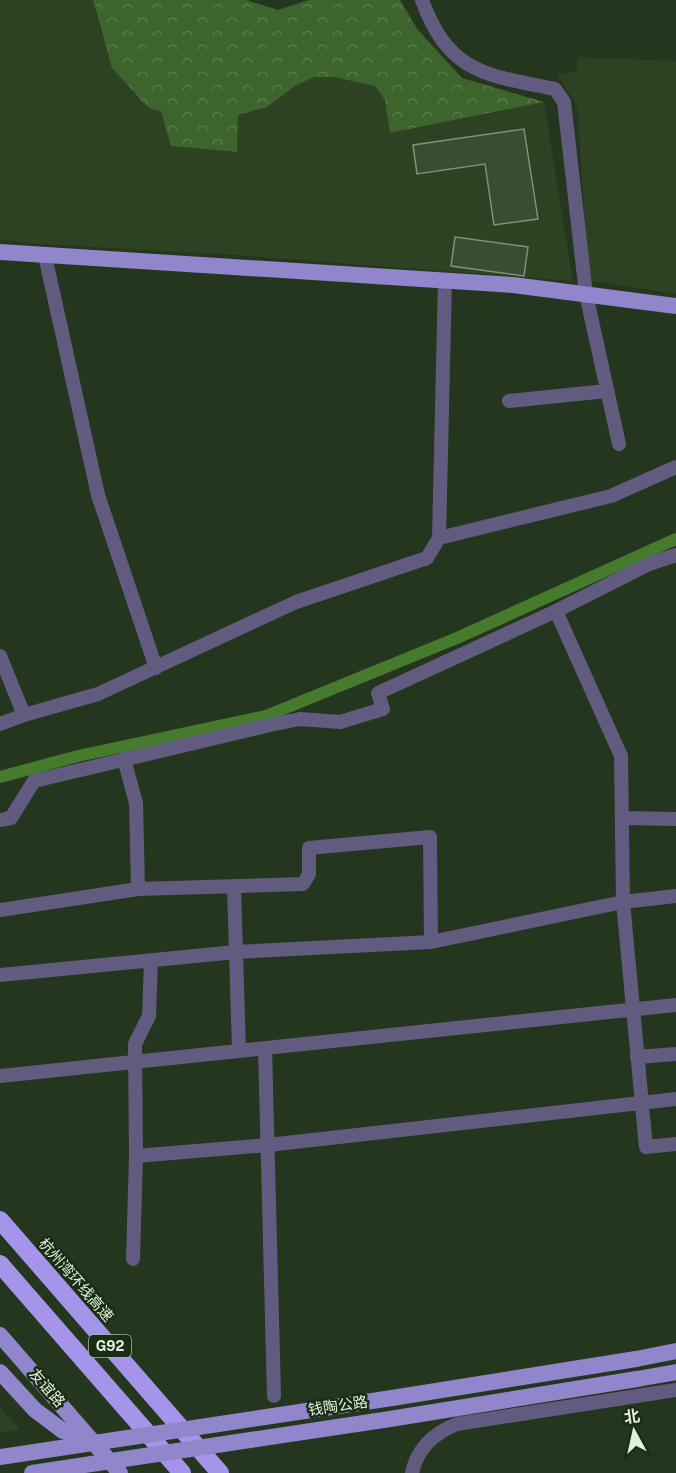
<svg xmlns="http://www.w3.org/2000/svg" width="676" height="1473" font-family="'Public Sans','Noto Sans SC',sans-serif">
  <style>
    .built { fill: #2c4223 }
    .forest { fill: url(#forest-crowns) }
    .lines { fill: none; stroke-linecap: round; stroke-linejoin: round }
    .canal { stroke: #467b2e; stroke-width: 12 }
    .building { fill: #3a4c32; stroke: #7e9376; stroke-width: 1.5 }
    .minor { stroke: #615c7f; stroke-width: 14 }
    .major { stroke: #9185cc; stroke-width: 16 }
    .highway { stroke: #a495eb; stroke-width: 18 }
    .major-bridge { stroke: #9185cc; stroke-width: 16 }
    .labels { text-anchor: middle; stroke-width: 5; stroke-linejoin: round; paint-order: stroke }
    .shield { fill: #1b2c14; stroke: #a7b4a2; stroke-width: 1.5 }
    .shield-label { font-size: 14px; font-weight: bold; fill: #e3efdf }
    .street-label { font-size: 15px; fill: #e3efdf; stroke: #1b2c14 }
  </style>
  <defs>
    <pattern id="forest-crowns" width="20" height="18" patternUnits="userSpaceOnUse" patternTransform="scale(1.5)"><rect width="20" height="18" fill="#3d642c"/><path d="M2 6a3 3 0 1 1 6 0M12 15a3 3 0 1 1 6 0" fill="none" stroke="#597a4a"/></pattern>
  </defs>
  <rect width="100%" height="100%" fill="#24361d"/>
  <path class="built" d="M0,0h93l8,34 41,68 19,9 11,35 65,6 1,-37 19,-6 38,-23 19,-9h20l41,8 10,15 6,33 153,-31 29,179 -339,-26 -195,-11 -39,-4z
    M578,57l98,4v233l-84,-13 -6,-44 -9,-131 -20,-32 19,-2z
    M0,1407l20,23 -20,3z"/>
  <path class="forest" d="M93,0h153l32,10 31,-10h91l18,30 44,48 82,24 -154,31 -5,-33 -10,-14 -41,-9h-20l-19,9 -28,21 -29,8 -1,37 -66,-6 -10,-35 -10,-2 -9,-7 -7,-9 -23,-25z"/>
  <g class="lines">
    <path class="canal" d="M0,777l78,-21 188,-40 191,-78 219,-99"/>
  </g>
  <path class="building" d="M524,129l14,90 -44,6 -9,-61 -68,10 -4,-29z
    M455,237l73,10 -4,29 -73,-10z"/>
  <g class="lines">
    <path class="minor" d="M422,0c27,74 65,75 133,89l9,13 22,192 33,150
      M45,256l53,239 58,173
      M509,401l98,-10
      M439,538l172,-42 65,-29
      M556,611l65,145 2,146 23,245 30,-3
      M0,656l24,59
      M0,724l24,-9 74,-21 198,-92 131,-44 12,-20 6,-258
      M124,759l12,44 2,86
      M622,818l54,1
      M0,820l11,-2 23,-37 236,-56 30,-6 40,3 43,-13 -5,-16 178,-82 93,-47 27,-9
      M234,887l5,164
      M0,910l138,-21 165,-5 6,-10v-26l121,-11 1,105
      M0,975l236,-23 195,-10 192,-40 53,-6
      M265,1048l9,348
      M637,1057l39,-3
      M0,1076l676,-71
      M136,1156l132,-11 408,-46
      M133,1259l3,-103 -1,-112 14,-28 2,-56
      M412,1473c5,-24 22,-40 45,-49l219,-34"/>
    <path class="major" d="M0,252l513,33 163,21
      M0,1335l120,138
      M636,1359l40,-8
      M0,1372l35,38 28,21 30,10
      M637,1379l39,-7"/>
    <path class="highway" d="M0,1220l220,253
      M0,1264l182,209"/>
    <path class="major-bridge" d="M0,1457l392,-59 244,-39
      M32,1473l358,-54 247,-40"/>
  </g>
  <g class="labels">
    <rect class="shield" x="89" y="1335" width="42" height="22" rx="4.5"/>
    <g class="shield-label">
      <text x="110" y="1351">G92</text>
    </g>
    <g class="street-label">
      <text transform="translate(76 1280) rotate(49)" y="5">杭州湾环线高速</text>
      <text transform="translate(47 1388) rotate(49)" y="5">友谊路</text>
      <text transform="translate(338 1406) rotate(-8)" y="5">钱陶公路</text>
    </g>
  </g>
  <g transform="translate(634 1431) rotate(352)" stroke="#1b2c14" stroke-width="4.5" paint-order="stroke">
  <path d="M0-4.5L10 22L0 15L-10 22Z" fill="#e3efdf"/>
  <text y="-9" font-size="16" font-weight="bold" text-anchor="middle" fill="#e3efdf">北</text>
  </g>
</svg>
